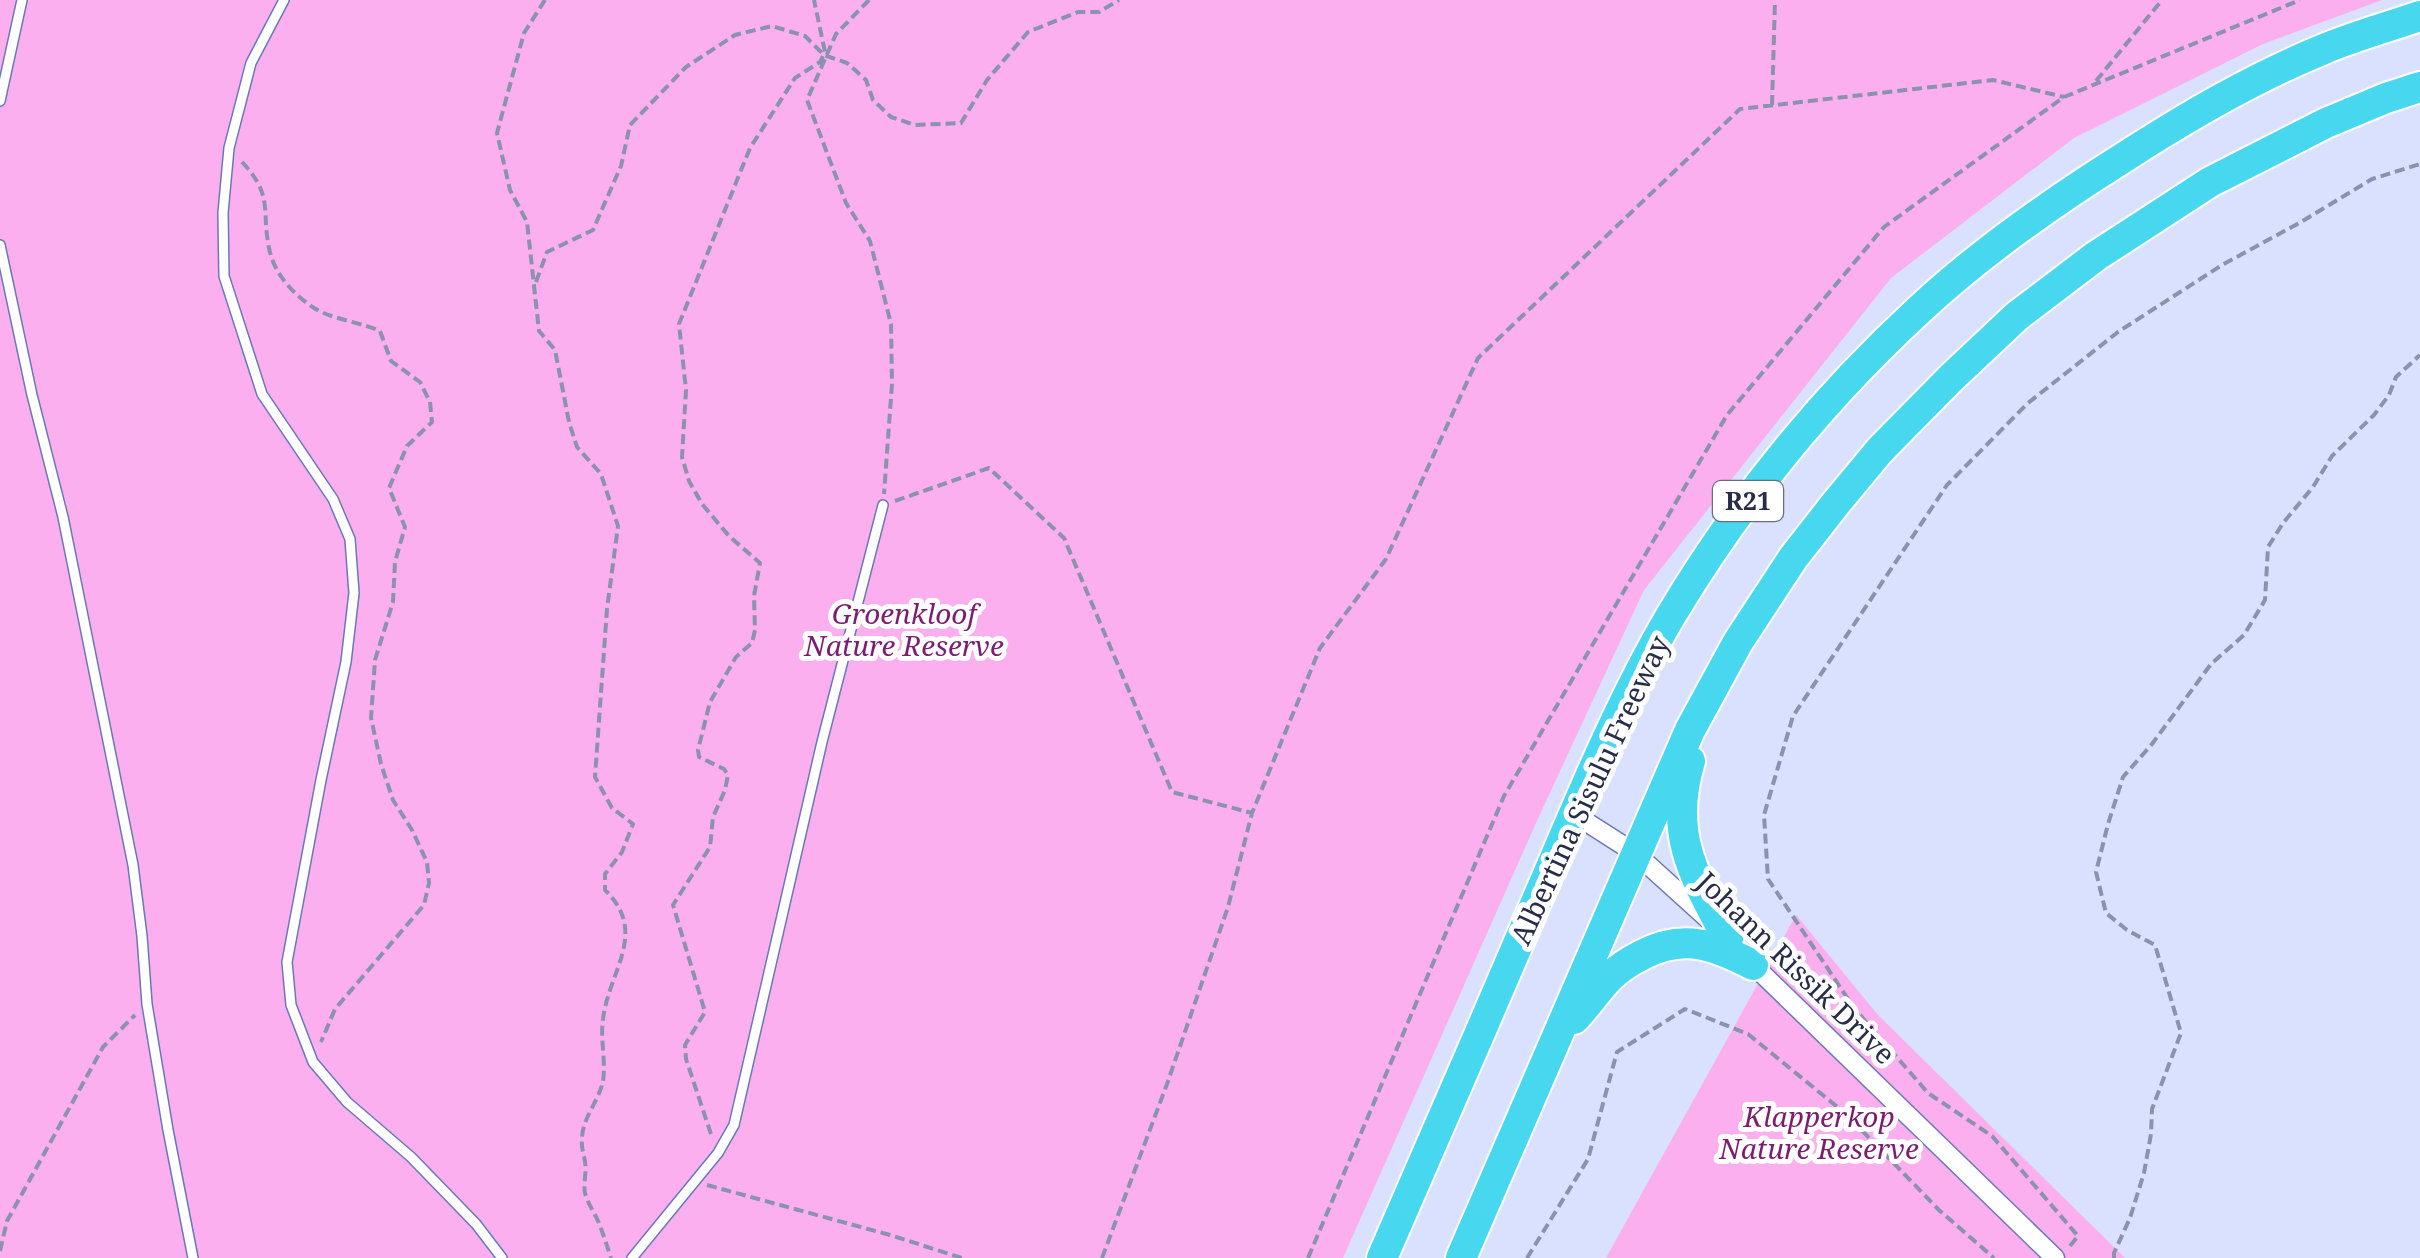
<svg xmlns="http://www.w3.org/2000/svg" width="2420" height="1258" font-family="'Noto Serif',serif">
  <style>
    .green { fill: #fcafee }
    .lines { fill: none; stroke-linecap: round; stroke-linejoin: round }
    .service-casing { stroke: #6978b8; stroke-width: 12 }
    .minor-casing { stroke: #6978b8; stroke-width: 21 }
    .trunk-casing { stroke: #fff; stroke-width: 34 }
    .path { stroke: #8b92ae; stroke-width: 4; stroke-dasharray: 10 5; stroke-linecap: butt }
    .service { stroke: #fff; stroke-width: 9 }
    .minor { stroke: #fff; stroke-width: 18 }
    .trunk { stroke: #47d8f0; stroke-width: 30 }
    .labels { text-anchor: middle; stroke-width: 10; stroke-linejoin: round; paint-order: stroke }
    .shield { fill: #fff; stroke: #686c80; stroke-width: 2.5 }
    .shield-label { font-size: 25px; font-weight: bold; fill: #272d49 }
    .park-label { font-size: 28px; font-style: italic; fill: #7b1d70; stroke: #fff }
    .street-label { font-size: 28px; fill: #272d49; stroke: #fff }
  </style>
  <rect width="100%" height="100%" fill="#d9e1fe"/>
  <path class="green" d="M0,0h2382l-119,44 -189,94 -183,140 -247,312 -108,233 -193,435h-1343z
    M1796,915l82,100 247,243h-519z"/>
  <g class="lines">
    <defs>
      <path id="service" d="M284,0l-33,63 -22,85 -6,65 1,63 38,118 71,105 17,40 4,54 -8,69 -25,118 -34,182 4,43 22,57 34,40 64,55 65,67 26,34
        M0,101l22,-101
        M0,245l32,150 31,122 70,348 9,71 5,68 21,126 25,128
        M632,1258l86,-105 16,-28 88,-383 61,-237"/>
      <path id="minor" d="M1574,814l61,39 73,66
        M1747,959l308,299"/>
      <path id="trunk" d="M1690,761c-22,73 4,115 38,178
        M1574,1019c13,-13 23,-29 36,-42 9,-9 20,-16 32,-22 42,-22 72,-10 111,10
        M1382,1258c53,-122 106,-243 158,-365 40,-93 79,-189 130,-276 68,-114 152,-218 250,-308 60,-56 133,-107 203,-151 65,-42 130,-80 201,-109 31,-13 64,-22 96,-33
        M1461,1258l229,-528 48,-88 55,-84 43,-55 44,-53 71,-72 66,-62 79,-60 114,-74 116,-59 60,-25 34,-11"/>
    </defs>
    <use href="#service" class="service-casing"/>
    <use href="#minor" class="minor-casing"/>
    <use href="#trunk" class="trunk-casing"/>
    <path class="path" d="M545,0l-21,33 -27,100 13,57 17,32 12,109 16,19 14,72 8,25 24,27 17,52 -11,83 -12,168 17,31 21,16 -11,28 -17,22v16c44,43 4,80 -2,129 -3,20 3,42 0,62 -4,20 -21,37 -21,58 -1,9 2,15 3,23 2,10 -2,21 0,31 2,9 9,19 13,28 5,12 9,25 13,37
      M869,0l-33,34 -29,66 39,103 24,38 21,83 1,60 -8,110
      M2096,81l66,-81
      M1772,105l3,-105
      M242,162c32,34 19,47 27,86 5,26 24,46 45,60 17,11 46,14 66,23l11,30 29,21 10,20 2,20 -25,24 -18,42 16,39 -10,35 -2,40 -18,58 -4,58 10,46 12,36 19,30 15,32 2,21 -5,22 -89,104 -14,33
      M536,282l11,-30 46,-22 28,-64 9,-41 56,-58 49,-32 37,-9 33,10 19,19 23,8 19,17 7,20 18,17 24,8 46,-2 26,-43 41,-48 50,-20h21l20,-12
      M895,501l94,-33 75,70 108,254 80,21
      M711,1134l-25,-75 -1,-14 20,-33 -32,-107 37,-58 3,-30 12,-27 3,-15 -4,-6 -25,-12 -1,-7 12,-48 26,-45 16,-14 3,-13 -1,-34 6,-33 -31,-27 -27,-32 -13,-23 -7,-24 4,-67 -7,-66 71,-176 45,-70 25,-16 5,-10 -11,-52
      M707,1185l183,50 72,23
      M2070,1246l8,-10 -86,-100 -64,-43 -74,-85 -86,-129 -4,-64 29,-99 154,-231 81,-82 90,-71 104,-67 79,-43 71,-43 48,-15
      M0,1251l7,-30 96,-174 32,-32
      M1102,1258l65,-174 61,-177 24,-94 68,-165 66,-89 92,-201 262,-249 253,-29 71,17
      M1308,1258l196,-462 223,-381 157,-188 180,-130 236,-97
      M1527,1258l61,-99 29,-107 68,-43 63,25 98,80 93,96 55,48
      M2114,1258v-5l16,-35 14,-45 7,-39 1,-25 29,-76 -26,-88 -28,-15 -21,-17 -10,-41 12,-48 15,-47 29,-33 59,-80 33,-29 21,-35 3,-53 15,-24 30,-36 19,-31 42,-41 15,-20 7,-18 24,-22"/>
    <use href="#service" class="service"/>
    <use href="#minor" class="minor"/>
    <use href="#trunk" class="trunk"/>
  </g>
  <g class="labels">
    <rect class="shield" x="1713" y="481" width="70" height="40" rx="8"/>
    <g class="shield-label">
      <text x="1748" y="510">R21</text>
    </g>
    <g class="park-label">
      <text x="904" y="624">Groenkloof<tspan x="904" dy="32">Nature Reserve</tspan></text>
      <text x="1819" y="1127">Klapperkop<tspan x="1819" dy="32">Nature Reserve</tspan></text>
    </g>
    <g class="street-label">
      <text transform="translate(1590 790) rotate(-65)" y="10">Albertina Sisulu Freeway</text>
      <text transform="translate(1796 968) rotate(44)" y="10">Johann Rissik Drive</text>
    </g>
  </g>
</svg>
